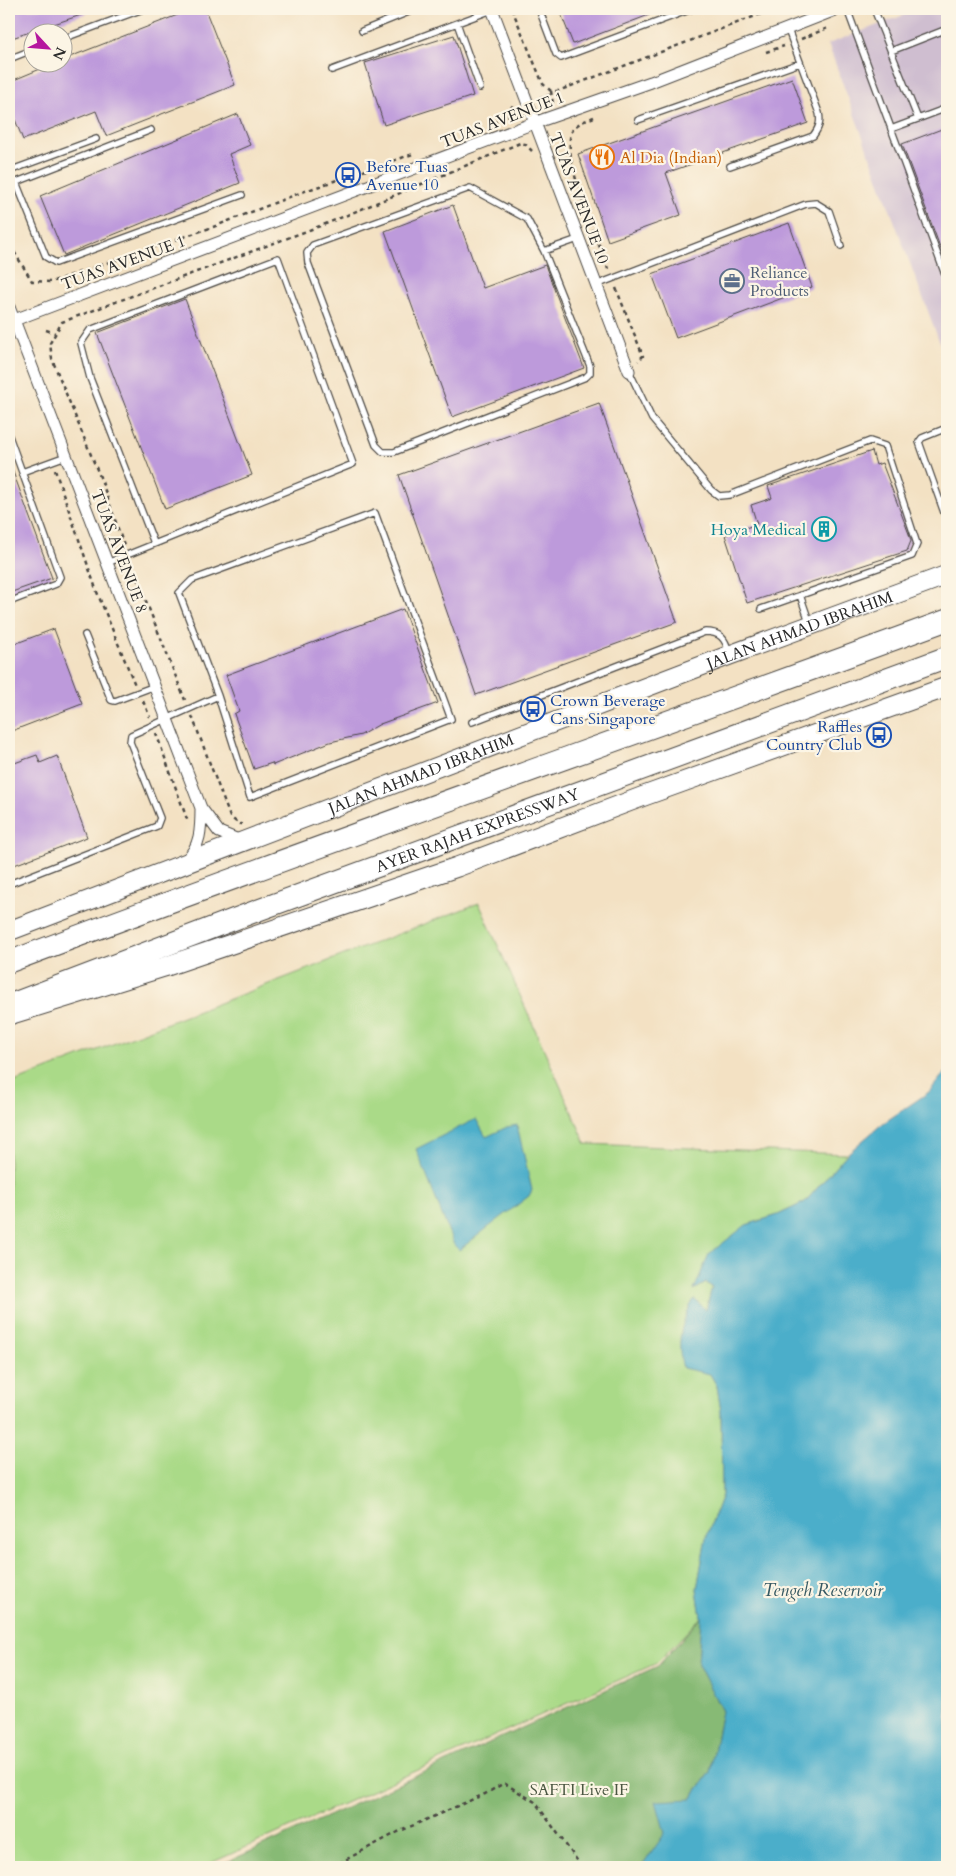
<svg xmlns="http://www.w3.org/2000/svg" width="956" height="1876" font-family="Cardo,serif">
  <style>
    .industrial { fill: #cfbed0 }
    .green { fill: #aada88; stroke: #6a825a }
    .forest { fill: #87ba74; stroke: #597250 }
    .water { fill: #4baeca; stroke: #3b6c7a }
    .building { fill: #bd9adb }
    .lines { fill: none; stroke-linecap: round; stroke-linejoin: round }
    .lane-casing { stroke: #494642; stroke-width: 8 }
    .street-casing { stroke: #494642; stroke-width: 13 }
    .primary-casing { stroke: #494642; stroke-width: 21 }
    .highway-casing { stroke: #494642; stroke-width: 23 }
    .path { stroke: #494642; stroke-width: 2.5; stroke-dasharray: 4 4; stroke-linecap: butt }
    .lane { stroke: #fff; stroke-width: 5.5 }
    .street { stroke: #fff; stroke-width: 11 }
    .primary { stroke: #fff; stroke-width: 19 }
    .highway { stroke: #fff; stroke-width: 21 }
    .labels { text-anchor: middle; stroke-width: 4.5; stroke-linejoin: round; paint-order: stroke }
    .street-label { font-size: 16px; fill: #2b2b2b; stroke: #fcf5e5 }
    .food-label { font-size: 16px; fill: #c56008; stroke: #fcf5e5; text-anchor: start }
    .transit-label { font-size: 16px; fill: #164399; stroke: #fcf5e5; text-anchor: start }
    .service-label { font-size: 16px; fill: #4e5e75; stroke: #fcf5e5; text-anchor: start }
    .culture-label { font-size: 16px; fill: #0d838f; stroke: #fcf5e5; text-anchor: end }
    .park-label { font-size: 16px; fill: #4b5742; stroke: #fcf5e5 }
    .water-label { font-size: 18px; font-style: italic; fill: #365963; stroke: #fcf5e5 }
  </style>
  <rect width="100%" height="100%" fill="#fcf5e5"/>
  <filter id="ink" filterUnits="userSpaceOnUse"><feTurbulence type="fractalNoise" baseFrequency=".02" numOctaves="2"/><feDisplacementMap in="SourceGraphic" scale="10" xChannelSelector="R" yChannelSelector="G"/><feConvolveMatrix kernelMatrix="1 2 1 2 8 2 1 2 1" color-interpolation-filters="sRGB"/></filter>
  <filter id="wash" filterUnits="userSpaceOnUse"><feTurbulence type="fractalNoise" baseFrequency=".0096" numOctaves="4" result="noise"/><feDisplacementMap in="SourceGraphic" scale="20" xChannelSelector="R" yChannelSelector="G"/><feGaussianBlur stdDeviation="1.12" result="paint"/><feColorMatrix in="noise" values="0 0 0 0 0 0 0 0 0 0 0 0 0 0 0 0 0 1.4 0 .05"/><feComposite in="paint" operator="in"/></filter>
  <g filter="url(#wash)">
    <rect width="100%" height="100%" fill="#f3e1c3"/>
    <path class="industrial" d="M920,9h27v353l-119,-318z"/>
    <path class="green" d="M479,903l107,241 261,10 -42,48 -27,13 -32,10 -51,64 11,-6 6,4 -6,23 4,64 7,12 4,25 1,84 -16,43 -9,51 4,28 -44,46 -455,204h-193v-783z"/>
    <path class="forest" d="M701,1617l-3,47 24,47 -12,61 -67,93 2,2h-429l442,-201z"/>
    <path class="water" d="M947,1070v797h-302l-2,-2 22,-32 -9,-32 35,-2 19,-27 12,-61 -24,-47 3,-47 -4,-28 9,-51 16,-43 -1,-84 -4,-25 -7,-12 -27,-6c-7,-25 -2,-46 11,-69l12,11 6,-23 -6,-4 -12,7 15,-36 37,-29 32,-10 27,-13 42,-48 35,-30 47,-32z
      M476,1119l10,18 21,-10 10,-2 15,65 -3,6 -70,54 -5,-5 -38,-96z"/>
    <g id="blocks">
      <path class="building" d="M9,9h84v2l-84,28z
        M193,9h12l30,76 -129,51 -10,-25 -73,29 -14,-36v-22l48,-20h5v-2z
        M559,9h103v1l-89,34z
        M454,35l19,61 -89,29 -19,-62z
        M792,78l16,45 -142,50 15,42 -73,26 -30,-87z
        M238,114l12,31 -21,9 11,29 -176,72 -24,-59z
        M947,127v139l-45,-122z
        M453,205l30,83 62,-23 39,103 -132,49 -67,-186z
        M789,223l23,64 -136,51 -24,-64z
        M185,299l67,176 -87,34 -68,-176z
        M599,403l78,219 -201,73 -77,-220z
        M872,451l4,14 6,-2 27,71 2,7 -4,10 -160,52 -22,-68 32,-11 -6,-19 21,-7 -4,-12z
        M9,461l43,117 -43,15z
        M403,609l35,94 -58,21 -19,11 -31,7 -57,23 -1,-2 -18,6 -20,-55 5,-3 -13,-36z
        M54,629l28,75 -73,28v-86z
        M37,755l3,8 17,-7 30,81 -78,30v-102z"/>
    </g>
  </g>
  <g filter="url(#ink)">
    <use href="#blocks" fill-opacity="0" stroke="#494642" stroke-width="1"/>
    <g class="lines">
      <defs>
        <path id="lane" d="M539,9l17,45 5,4 131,-49
          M847,9l100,271
          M874,9l44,110
          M457,23l23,65
          M362,31l54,-22
          M62,39l81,-30
          M891,51l56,-22
          M9,59l23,-9
          M332,70l160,-60
          M638,120l162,-57
          M891,129l56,-21
          M730,166l83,-30c6,-8 8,-14 6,-23l-32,-86
          M9,171l87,-32
          M16,182l30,75 10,6 186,-68
          M9,185l142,-55
          M470,188l57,31 17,32 46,115v7l-4,4 -192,75h-11l-7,-7 -68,-182 -1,-10 6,-8z
          M544,251l34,-12
          M596,285l210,-81 10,-1 13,8 12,35
          M629,371l23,48 59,71 8,6 11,-1 140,-54 15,5 32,98 -5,12 -151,53
          M947,430l-3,-1 -22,9 -3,4 28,79
          M9,436l51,141 -4,7 -47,18
          M22,472l44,-16
          M375,513l76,206 -201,78 -32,-101 -39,-103 13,-13z
          M107,563l246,-99 -75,-206 -188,72 -9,13 9,35 64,165
          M800,595l10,29
          M85,635l26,65 4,1 40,-15
          M472,722l233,-90c15,0 20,6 24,20
          M9,884l148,-58 3,-8 -30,-76 1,-7 87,-39"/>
        <path id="street" d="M492,9l137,362
          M9,307l192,501 18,24 22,9
          M9,322l525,-199 117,-41 187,-73
          M185,861c16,-14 16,-33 16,-53"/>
        <g id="primary">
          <path id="s1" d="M9,931l721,-276 217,-80"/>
          <path d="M9,1015l155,-48 293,-100 187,-71 303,-109"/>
        </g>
        <g id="highway">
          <path d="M9,962c311,-118 626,-227 938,-342"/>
          <path id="s2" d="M9,1005l247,-94 691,-254"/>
        </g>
      </defs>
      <use href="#lane" class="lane-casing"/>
      <use href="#street" class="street-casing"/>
      <use href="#primary" class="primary-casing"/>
      <use href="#highway" class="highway-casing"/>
      <path class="path" d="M512,9l31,75 8,7h7l216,-82
        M801,39l27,-11
        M766,52l18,-6
        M551,91l2,13
        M539,99l11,-4
        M594,117c-7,3 -19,7 -22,14 -12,25 27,111 36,138
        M493,123l15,-7 5,-12
        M9,237l4,13 19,31 19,1 162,-55 92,-36 108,-37
        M616,288l27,68 -5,5
        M46,330l9,3
        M9,356l6,3
        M55,470l42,122 38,93
        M124,546l-22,-64 -50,-123 -2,-16 12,-21 266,-99 192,-80 5,1 7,7
        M131,563l54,137
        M143,701l7,16
        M192,716l38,101 9,7h3
        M156,733l32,89
        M332,1867l66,-35 87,-38 19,-11 31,19 47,65"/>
      <use href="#lane" class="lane"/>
      <use href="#street" class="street"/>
      <use href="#primary" class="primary"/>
      <use href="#highway" class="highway"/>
    </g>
  </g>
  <defs>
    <symbol id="restaurant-ring" viewBox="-11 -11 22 22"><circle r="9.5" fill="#fcf5e5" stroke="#e8710a" stroke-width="1.5"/><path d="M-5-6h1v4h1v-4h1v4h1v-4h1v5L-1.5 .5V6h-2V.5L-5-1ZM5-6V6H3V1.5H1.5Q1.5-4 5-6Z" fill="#e8710a"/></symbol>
    <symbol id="bus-ring" viewBox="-11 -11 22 22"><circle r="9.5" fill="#fcf5e5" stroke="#1a4fb4" stroke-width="1.5"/><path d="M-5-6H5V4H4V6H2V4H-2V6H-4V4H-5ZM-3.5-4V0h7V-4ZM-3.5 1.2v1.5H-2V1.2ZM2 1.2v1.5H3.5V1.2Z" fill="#1a4fb4"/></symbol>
    <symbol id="office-ring" viewBox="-11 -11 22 22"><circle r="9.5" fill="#fcf5e5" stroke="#5c6f8a" stroke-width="1.5"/><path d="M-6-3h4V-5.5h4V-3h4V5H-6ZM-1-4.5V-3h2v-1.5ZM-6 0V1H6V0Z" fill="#5c6f8a"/></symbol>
    <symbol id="building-ring" viewBox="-11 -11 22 22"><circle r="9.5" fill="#fcf5e5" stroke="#0f9aa8" stroke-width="1.5"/><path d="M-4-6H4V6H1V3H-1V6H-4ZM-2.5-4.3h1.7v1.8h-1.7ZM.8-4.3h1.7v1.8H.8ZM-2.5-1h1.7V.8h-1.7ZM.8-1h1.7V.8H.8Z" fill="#0f9aa8"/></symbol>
  </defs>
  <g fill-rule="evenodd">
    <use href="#restaurant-ring" x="588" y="143" width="28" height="28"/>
    <use href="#bus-ring" x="334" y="161" width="28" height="28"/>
    <use href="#office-ring" x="718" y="267" width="28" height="28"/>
    <use href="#building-ring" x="810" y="515" width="28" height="28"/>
    <use href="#bus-ring" x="519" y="695" width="28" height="28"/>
    <use href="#bus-ring" x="865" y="721" width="28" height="28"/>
  </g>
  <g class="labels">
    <g class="street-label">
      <text transform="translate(502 119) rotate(-21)" y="6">TUAS AVENUE 1</text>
      <text transform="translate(580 198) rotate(69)" y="6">TUAS AVENUE 10</text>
      <text transform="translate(123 262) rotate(-20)" y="6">TUAS AVENUE 1</text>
      <text transform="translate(120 551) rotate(69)" y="6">TUAS AVENUE 8</text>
      <text dy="6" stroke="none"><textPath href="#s1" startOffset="846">JALAN AHMAD IBRAHIM</textPath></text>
      <text dy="6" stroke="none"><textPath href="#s1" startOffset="441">JALAN AHMAD IBRAHIM</textPath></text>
      <text dy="6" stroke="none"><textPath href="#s2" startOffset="500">AYER RAJAH EXPRESSWAY</textPath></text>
    </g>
    <g class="food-label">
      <text x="620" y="163">Al Dia (Indian)</text>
    </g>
    <g class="transit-label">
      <text x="366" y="172">Before Tuas<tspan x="366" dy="18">Avenue 10</tspan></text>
      <text x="550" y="706">Crown Beverage<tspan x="550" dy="18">Cans Singapore</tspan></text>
      <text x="862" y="732" text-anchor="end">Raffles<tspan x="862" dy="18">Country Club</tspan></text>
    </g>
    <g class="service-label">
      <text x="750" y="278">Reliance<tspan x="750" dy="18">Products</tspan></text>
    </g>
    <g class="culture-label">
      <text x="806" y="535">Hoya Medical</text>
    </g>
    <g class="park-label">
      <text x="579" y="1795">SAFTI Live IF</text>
    </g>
    <g class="water-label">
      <text x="823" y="1596">Tengeh Reservoir</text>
    </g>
  </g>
  <rect width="956" height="1876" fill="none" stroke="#fcf5e5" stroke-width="30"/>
  <g transform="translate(48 48) rotate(116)"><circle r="24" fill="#fcf5e5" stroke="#a8a49b"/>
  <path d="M0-4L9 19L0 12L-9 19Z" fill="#b5179e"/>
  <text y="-8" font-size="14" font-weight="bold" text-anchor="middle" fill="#2b2b2b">N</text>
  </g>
</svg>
